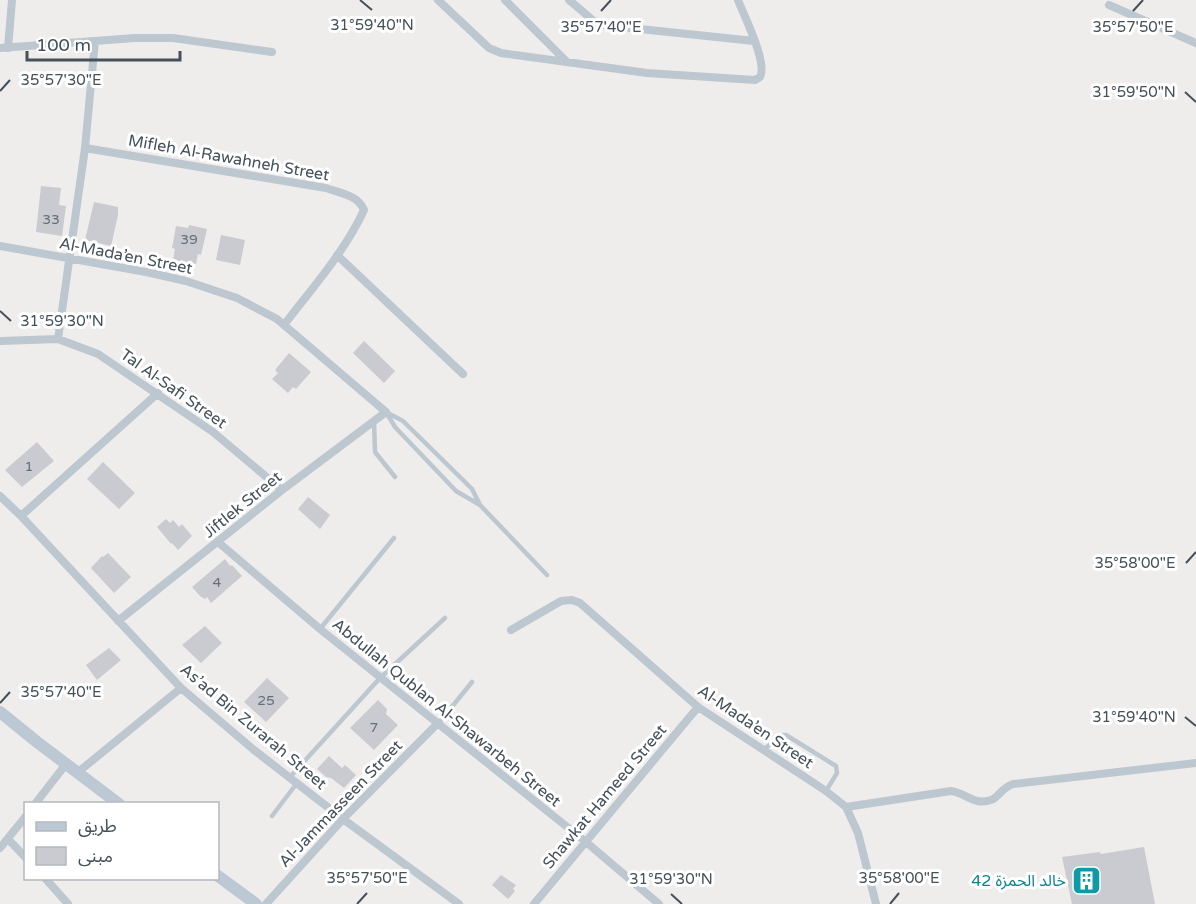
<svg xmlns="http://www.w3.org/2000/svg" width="1196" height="904" font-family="'Varela Round','Noto Sans Arabic',sans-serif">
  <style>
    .building { fill: #c9cbd1 }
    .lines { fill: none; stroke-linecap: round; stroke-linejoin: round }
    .lane { stroke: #bcc7cf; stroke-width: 4.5 }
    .street { stroke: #bcc7cf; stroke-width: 8 }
    .secondary { stroke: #bcc8d4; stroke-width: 12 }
    .ticks { fill: none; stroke: #44505a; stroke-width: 2 }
    .labels { text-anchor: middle; stroke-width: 6; stroke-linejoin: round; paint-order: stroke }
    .number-label { font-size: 14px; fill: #656f78 }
    .street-label { font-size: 16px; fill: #44505a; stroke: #fff }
    .culture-label { font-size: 16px; fill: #0d838f; stroke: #fff; text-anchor: end }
    .ticks-label { font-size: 15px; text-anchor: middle; fill: #44505a; stroke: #fff; stroke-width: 6; stroke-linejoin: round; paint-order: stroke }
  </style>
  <rect width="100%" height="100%" fill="#efecec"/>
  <path class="building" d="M41,186l20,2 -2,17 7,1 -4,30 -26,-4z
    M94,202l24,5v8l-7,31 -26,-6z
    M189,225l18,4 -6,26 -3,-1 -2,10 -23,-4 2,-11 -3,-1 4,-22 12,2z
    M221,235l24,5 -5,25 -24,-5z
    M364,341l31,30 -11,12 -31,-30z
    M289,353l22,19 -15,17 -3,-2 -5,6 -16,-14 6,-6 -3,-3z
    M37,442l17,19 -32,26 -17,-17z
    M103,462l32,31 -16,16 -32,-30z
    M308,497l22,18 -10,14 -22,-20z
    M166,519l4,4 3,-3 6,7 3,-3 10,12 -14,14 -6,-7 -1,1 -14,-17z
    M108,553l23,24 -17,16 -23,-25 11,-12 1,1z
    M225,559l5,7 2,-1 10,11 -31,27 -4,-6 -2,2 -5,-3 -8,-9z
    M205,626l17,17 -21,20 -19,-18z
    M109,648l12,12 -24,20 -11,-15z
    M267,678l22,20 -23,24 -22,-20z
    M378,700l9,9 -1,5 12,11 -24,25 -24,-22z
    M329,756l13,12 3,-3 11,10 -12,13 -13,-10 -5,-1 -9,-8z
    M1144,847l11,57h-83l-10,-47 38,-5 1,2z
    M501,875l15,10 -3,4 2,2 -7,8 -16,-14z"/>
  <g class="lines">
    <path class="lane" d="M386,412l17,9 62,61 7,7 8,16 67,70
      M386,412l9,15 61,64 24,14
      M374,422l1,30 20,25
      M320,629l74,-91
      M438,724l34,-42
      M764,749l19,-14h3l50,31 1,7 -11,18
      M290,777l90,-99 65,-60
      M272,816l25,-33"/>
    <path class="street" d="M438,0l51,48 12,5 146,20 108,7 5,-3c8,-14 -16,-61 -22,-77
      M505,0l62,62
      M569,0l26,22 7,3 152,16
      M1109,5l87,38
      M0,48l135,-10h38l99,14
      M8,48l4,-48
      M85,148l241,40c14,5 32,7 38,22 -20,43 -52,78 -80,115
      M0,246l146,26 40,9 51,17 40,21 109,93 -104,78 -164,131
      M337,255l126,119
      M58,339l27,-191 10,-107
      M0,341l58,-2 40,15 115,78 69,58
      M0,496l21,20 160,172 73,62 89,69 116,85
      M21,516l137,-123
      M218,542l102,87 266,213 73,62
      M511,630l50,-29 11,-1 8,3 118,104 128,84 20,16 12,26 18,71
      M77,773l104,-85
      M35,804l31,-40
      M846,807l105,-16c15,2 23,15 40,9 7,-2 10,-12 22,-16l183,-21
      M8,839l18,19
      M0,848l26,-32
      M45,878l23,26
      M266,904l77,-85 94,-95
      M534,904l164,-197"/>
    <path class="secondary" d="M0,712l37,30 82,62
      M218,876l38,28"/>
  </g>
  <path class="ticks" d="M360,0l12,10M601,11l10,-11M1133,11l10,-11M0,91l10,-11M1185,92l11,10M0,311l11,10M1186,563l10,-11M0,703l10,-11M1185,717l11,9M671,894l11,10M357,904l10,-11M890,904l9,-11"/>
  <defs>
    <symbol id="building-square" viewBox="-11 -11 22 22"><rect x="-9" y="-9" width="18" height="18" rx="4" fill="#0f9aa8" stroke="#fff"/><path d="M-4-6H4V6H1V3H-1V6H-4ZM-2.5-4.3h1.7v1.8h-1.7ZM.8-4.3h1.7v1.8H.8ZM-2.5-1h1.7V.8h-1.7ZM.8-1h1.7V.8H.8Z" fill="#fff"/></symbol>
  </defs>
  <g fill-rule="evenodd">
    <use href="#building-square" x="1070" y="864" width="33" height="33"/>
  </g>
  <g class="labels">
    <g class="number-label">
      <text x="51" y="224">33</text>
      <text x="189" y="244">39</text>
      <text x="29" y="471">1</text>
      <text x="217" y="587">4</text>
      <text x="266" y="705">25</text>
      <text x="374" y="732">7</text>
    </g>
    <g class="street-label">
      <text transform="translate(229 157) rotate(10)" y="6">Mifleh Al-Rawahneh Street</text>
      <text transform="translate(126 255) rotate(11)" y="6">Al-Mada’en Street</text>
      <text transform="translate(174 388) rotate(35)" y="6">Tal Al-Safi Street</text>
      <text transform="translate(242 504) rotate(-39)" y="6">Jiftlek Street</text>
      <text transform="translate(447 712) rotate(39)" y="6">Abdullah Qublan Al-Shawarbeh Street</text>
      <text transform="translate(254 726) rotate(40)" y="6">As’ad Bin Zurarah Street</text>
      <text transform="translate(756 726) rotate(34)" y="6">Al-Mada’en Street</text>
      <text transform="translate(604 796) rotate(-50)" y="6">Shawkat Hameed Street</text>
      <text transform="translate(340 803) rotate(-46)" y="6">Al-Jammasseen Street</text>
    </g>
    <g class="culture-label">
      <text x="1066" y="886">خالد الحمزة 42</text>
    </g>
  </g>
  <g class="ticks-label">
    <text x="372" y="30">31°59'40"N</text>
    <text x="1133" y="32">35°57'50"E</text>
    <text x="601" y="32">35°57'40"E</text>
    <text x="61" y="85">35°57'30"E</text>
    <text x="1134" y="97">31°59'50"N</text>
    <text x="62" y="326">31°59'30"N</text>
    <text x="1135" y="568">35°58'00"E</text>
    <text x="61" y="697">35°57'40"E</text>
    <text x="1134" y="722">31°59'40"N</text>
    <text x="367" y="883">35°57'50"E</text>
    <text x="899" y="883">35°58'00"E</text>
    <text x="671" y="884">31°59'30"N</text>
  </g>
  <rect x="24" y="802" width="195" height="78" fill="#ffffff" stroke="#b4b9bd" stroke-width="1.5"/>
  <rect x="36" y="822" width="30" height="9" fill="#bcc8d4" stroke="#b4b9bd" stroke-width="1.5"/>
  <text x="78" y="832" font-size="18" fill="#44505a">طريق</text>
  <rect x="36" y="847" width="30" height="18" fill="#c9cbd1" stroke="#b4b9bd" stroke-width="1.5"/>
  <text x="78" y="862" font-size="18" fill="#44505a">مبنى</text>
  <path d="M27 51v9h153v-9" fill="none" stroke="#44505a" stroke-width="3"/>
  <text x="36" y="51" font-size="18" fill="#44505a" stroke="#ffffff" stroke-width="4.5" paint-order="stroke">100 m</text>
</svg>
